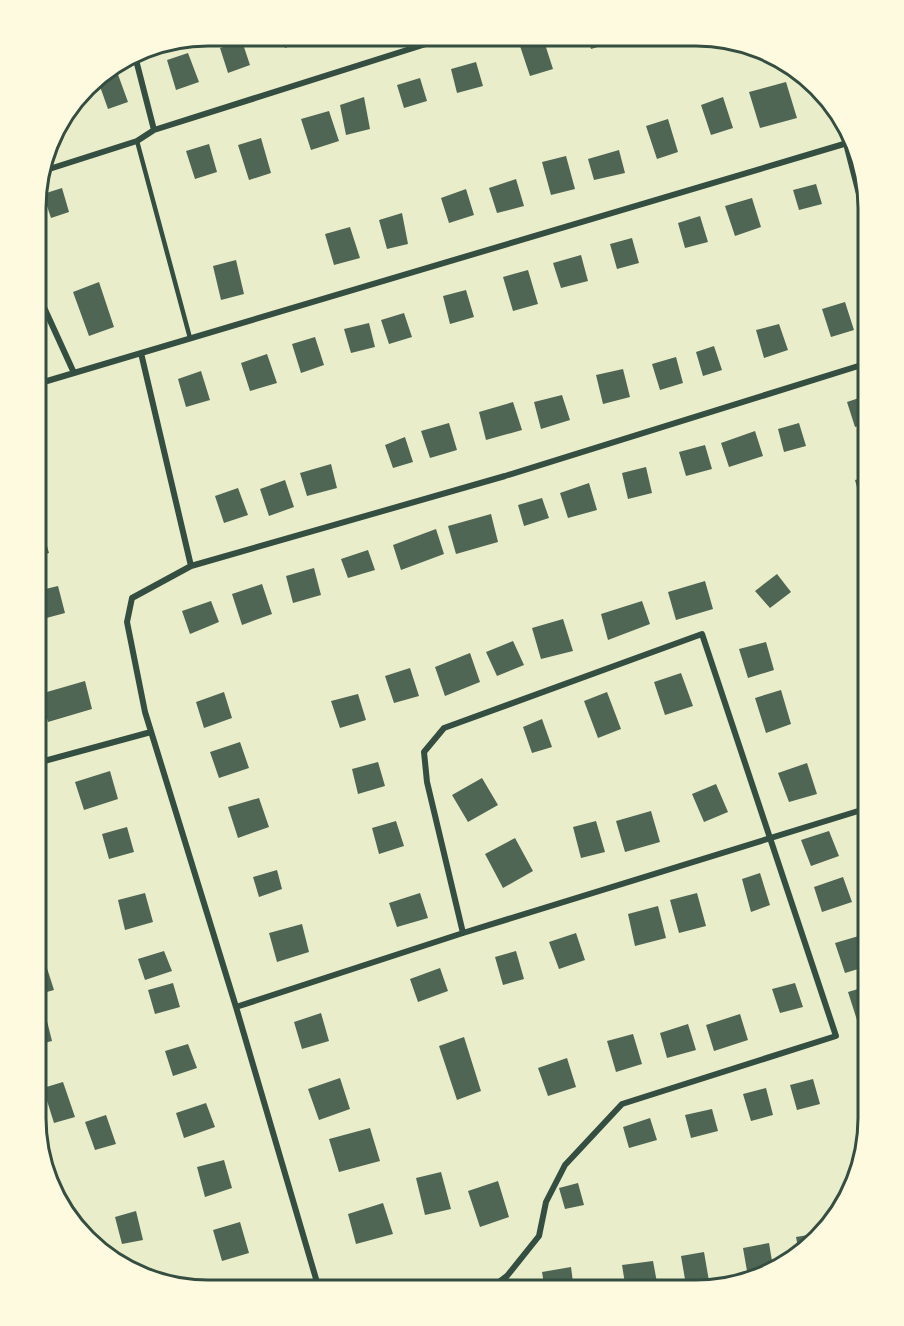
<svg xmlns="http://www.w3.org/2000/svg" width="904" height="1326" font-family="'Sofia Sans Condensed',sans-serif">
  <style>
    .building { fill: #4f6655 }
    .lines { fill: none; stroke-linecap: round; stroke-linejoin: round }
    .service { stroke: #344e41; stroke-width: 4.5 }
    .minor { stroke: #344e41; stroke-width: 6 }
    .rim { fill: none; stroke: #344e41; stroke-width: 3 }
  </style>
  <rect width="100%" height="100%" fill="#e9edc9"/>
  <path class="building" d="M281,36h23l1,5 -20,7z
    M587,37h25l2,5 -23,7z
    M543,38l10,31 -23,7 -10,-30z
    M242,41l8,24 -22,8 -8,-25z
    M188,53l11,29 -23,8 -9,-30z
    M476,62l7,24 -26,7 -6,-24z
    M116,69l12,33 -20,7 -11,-31z
    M420,78l7,23 -23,7 -7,-23z
    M786,82l11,36 -37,10 -11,-36z
    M364,97l6,32 -24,6 -6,-30z
    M723,97l10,31 -22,7 -10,-30z
    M329,111l10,30 -28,9 -10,-31z
    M668,119l10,33 -21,7 -11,-33z
    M261,138l10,35 -22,7 -11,-35z
    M209,144l8,28 -22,7 -9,-28z
    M619,150l6,23 -31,7 -6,-21z
    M566,156l9,33 -24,6 -9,-33z
    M516,179l8,27 -27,7 -8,-25z
    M816,184l6,20 -23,6 -6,-20z
    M62,188l7,24 -18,6 -8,-24z
    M466,189l8,26 -25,8 -8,-25z
    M752,198l9,29 -26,9 -10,-30z
    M402,213l6,31 -21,5 -8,-29z
    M700,216l8,26 -23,6 -7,-25z
    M350,227l10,31 -26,7 -9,-31z
    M632,238l7,25 -22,6 -7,-25z
    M581,255l7,26 -27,7 -8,-25z
    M236,260l8,34 -23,6 -8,-34z
    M528,270l10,34 -25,7 -10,-34z
    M99,282l15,45 -25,9 -16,-44z
    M466,290l8,27 -24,7 -7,-28z
    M845,302l9,28 -23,7 -9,-28z
    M404,313l8,24 -23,7 -8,-24z
    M369,323l6,24 -24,6 -7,-24z
    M779,324l9,26 -24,8 -8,-28z
    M315,337l9,28 -23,8 -9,-29z
    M714,346l8,24 -19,6 -7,-24z
    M267,354l10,29 -27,8 -9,-28z
    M676,357l7,26 -23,7 -8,-26z
    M623,369l7,28 -27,7 -7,-29z
    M201,371l9,29 -24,7 -8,-28z
    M562,395l8,25 -29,9 -7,-27z
    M868,395v28l-13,4 -8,-25z
    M513,402l9,28 -36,10 -7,-28z
    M449,423l8,27 -27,8 -9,-27z
    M799,423l7,23 -22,6 -6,-23z
    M755,431l8,25 -34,11 -8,-24z
    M405,437l8,25 -20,6 -8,-23z
    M705,445l7,24 -26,7 -7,-24z
    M331,464l6,24 -30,8 -7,-23z
    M646,467l6,26 -24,6 -6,-26z
    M868,477v36l-4,1 -9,-34z
    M285,480l9,27 -25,9 -9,-27z
    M589,483l8,27 -29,8 -8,-25z
    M238,488l10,27 -24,8 -9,-27z
    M542,498l7,20 -25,8 -6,-21z
    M491,514l7,28 -42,12 -8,-28z
    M42,528l7,25 -12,3v-26z
    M436,529l8,25 -43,16 -8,-25z
    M368,550l7,20 -27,8 -7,-19z
    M314,568l7,27 -28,8 -7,-27z
    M777,574l14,18 -21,16 -15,-17z
    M705,581l8,28 -37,11 -8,-28z
    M262,584l10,30 -30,11 -10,-31z
    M58,586l7,27 -26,7 -2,-29z
    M211,601l8,21 -29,12 -8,-23z
    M642,601l8,23 -42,16 -7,-26z
    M563,619l10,32 -32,8 -9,-31z
    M513,641l11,24 -27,11 -11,-24z
    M766,642l8,28 -26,8 -9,-29z
    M470,653l10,29 -35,14 -10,-29z
    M410,668l9,28 -25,7 -9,-27z
    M681,673l12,33 -28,9 -11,-33z
    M85,681l7,28 -44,13 -8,-28z
    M781,690l10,34 -25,9 -11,-35z
    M224,692l8,26 -28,10 -8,-26z
    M607,692l14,37 -23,9 -14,-37z
    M358,694l8,26 -26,8 -9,-27z
    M542,719l10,28 -20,6 -9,-26z
    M240,742l9,26 -30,10 -9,-26z
    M378,762l7,24 -27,8 -6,-25z
    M807,763l10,31 -28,8 -11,-29z
    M110,771l8,28 -34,11 -9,-28z
    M482,778l16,27 -30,17 -16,-27z
    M716,784l12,28 -24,10 -12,-28z
    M259,798l10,29 -31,11 -10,-31z
    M651,811l9,31 -35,10 -9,-31z
    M396,821l8,25 -25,8 -7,-26z
    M596,821l9,31 -24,6 -8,-31z
    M127,827l7,25 -25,7 -7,-25z
    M829,831l10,25 -28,10 -10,-26z
    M515,838l18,33 -30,17 -18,-34z
    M277,870l5,19 -23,8 -6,-20z
    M760,873l10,32 -19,7 -9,-33z
    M843,877l9,25 -30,10 -8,-25z
    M145,893l8,29 -28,8 -7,-30z
    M420,893l8,25 -31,9 -8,-24z
    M697,893l9,33 -27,7 -9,-33z
    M658,906l8,32 -31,8 -7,-32z
    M302,924l7,28 -32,10 -8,-29z
    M576,933l9,27 -26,9 -10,-27z
    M862,935l6,18v13l-23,7 -10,-30z
    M164,951l8,20 -27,9 -7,-21z
    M516,951l8,28 -21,6 -8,-28z
    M46,965l8,25 -18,5v-27z
    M440,968l8,23 -30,11 -8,-23z
    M173,983l7,24 -25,7 -7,-24z
    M795,983l8,24 -23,6 -8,-24z
    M868,986v31l-11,3 -9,-28z
    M44,1009l8,32 -16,4v-34z
    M321,1013l8,28 -27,8 -8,-27z
    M740,1014l8,26 -34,11 -8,-26z
    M688,1024l8,26 -29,8 -7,-25z
    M633,1034l9,30 -26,8 -9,-31z
    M464,1037l17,54 -24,9 -18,-54z
    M188,1044l9,24 -24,8 -8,-25z
    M567,1058l9,29 -28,9 -10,-28z
    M340,1078l10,31 -31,11 -11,-31z
    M813,1079l7,25 -23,6 -7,-25z
    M63,1082l12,35 -21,6 -11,-35z
    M766,1088l7,27 -22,6 -8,-27z
    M206,1103l9,24 -31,11 -8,-25z
    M712,1109l6,22 -27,7 -6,-23z
    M106,1115l10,29 -21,6 -10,-28z
    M650,1118l7,22 -28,8 -6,-21z
    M370,1128l10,33 -41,11 -10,-33z
    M224,1160l8,28 -27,9 -8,-30z
    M441,1172l10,37 -26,6 -9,-37z
    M498,1181l11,36 -29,10 -12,-36z
    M578,1183l6,22 -19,4 -6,-21z
    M383,1203l10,31 -37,10 -8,-30z
    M136,1211l7,29 -21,4 -7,-27z
    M240,1222l9,31 -27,8 -9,-31z
    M814,1234h-1l-15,13 -2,-10z
    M769,1243l4,24 -26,4 -4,-23z
    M704,1252l5,29 -23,4 -5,-29z
    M653,1261l5,27 -32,2 -4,-25z
    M571,1267l3,23h-29l-3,-18z"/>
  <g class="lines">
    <path class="service" d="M137,141l53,197"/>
    <path class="minor" d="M135,56l19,74
      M841,124l27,105
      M43,171l94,-30 17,-11 294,-93
      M37,292l37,81
      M141,353l50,213 -59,32 -5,24 18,90 91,295 83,282
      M37,384l817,-243
      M191,566l314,-90 363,-113
      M37,763l114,-31
      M463,933l-36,-151 -3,-30 20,-24 258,-94 134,402 -214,68 -57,61 -19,37 -7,34 -32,40 -17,13
      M236,1007l227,-74 405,-125"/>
  </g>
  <path d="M0 0H904V1326H0ZM208 46H696A162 162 0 0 1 858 208V1118A162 162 0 0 1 696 1280H208A162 162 0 0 1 46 1118V208A162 162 0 0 1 208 46Z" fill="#fefae0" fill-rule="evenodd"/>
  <path class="rim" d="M208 46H696A162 162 0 0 1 858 208V1118A162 162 0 0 1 696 1280H208A162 162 0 0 1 46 1118V208A162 162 0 0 1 208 46Z"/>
</svg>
